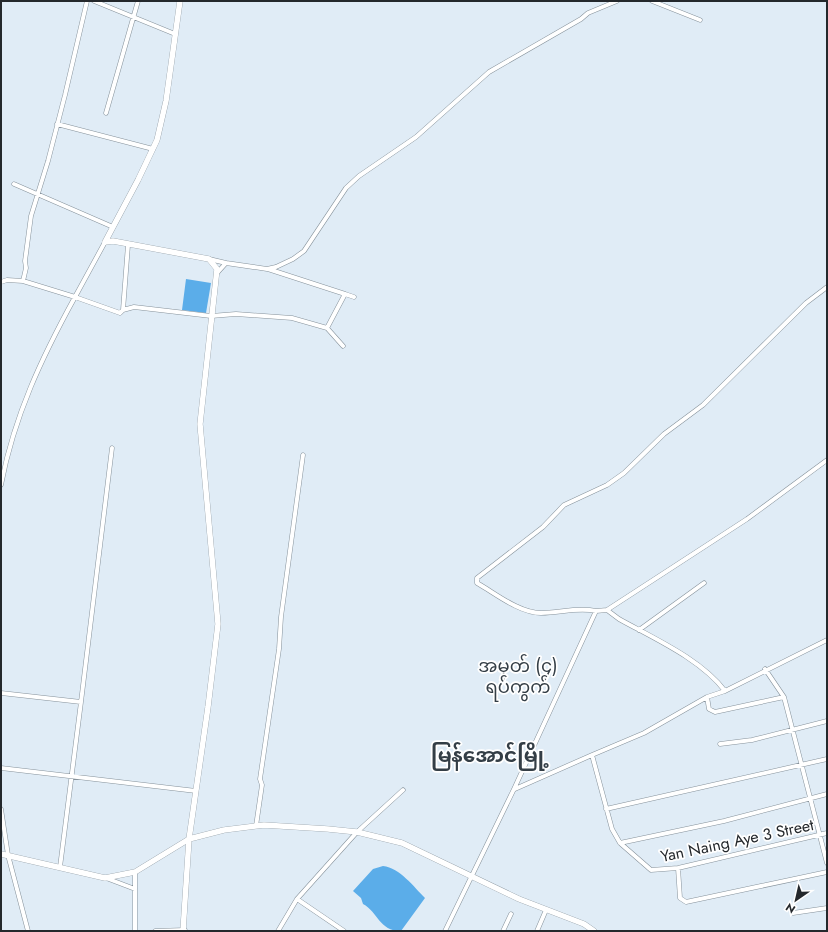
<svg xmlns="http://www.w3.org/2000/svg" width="828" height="932" font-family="Jost,'Noto Sans Myanmar',sans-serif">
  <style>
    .water { fill: #5bade9 }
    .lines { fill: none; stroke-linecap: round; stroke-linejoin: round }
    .street-casing { stroke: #86929b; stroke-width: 5 }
    .secondary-casing { stroke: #86929b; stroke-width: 6 }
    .street { stroke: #fff; stroke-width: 4 }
    .secondary { stroke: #fff; stroke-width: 5.5 }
    .labels { text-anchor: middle; stroke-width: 3.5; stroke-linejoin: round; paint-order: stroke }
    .street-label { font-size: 16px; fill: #24282c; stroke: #fff }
    .quarter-label { font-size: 18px; fill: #343e46; stroke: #fff }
    .district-label { font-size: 20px; font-weight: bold; fill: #343e46; stroke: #fff }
  </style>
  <rect width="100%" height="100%" fill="#e0ecf6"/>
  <path class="water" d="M186,279l25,4 -5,30 -24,-3z
    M383,866c17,2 31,21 42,32l-24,33c-22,0 -23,-19 -38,-27l-2,-6 -8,-7 20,-22z"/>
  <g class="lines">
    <defs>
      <path id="street" d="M94,1l81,33
        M652,1l48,19
        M106,113l32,-112
        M57,124l96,25
        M14,184l99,43
        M209,259l17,4 -9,10
        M226,263l41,6 9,-2 17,-8 11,-8 42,-63 13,-12 57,-39 73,-65 92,-53 7,-6 29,-12
        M268,269l77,25 -18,34
        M23,281l52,16 30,-55
        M1,282l6,-2 16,1 3,-13 -1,-7 6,-45 17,-55 17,-66 22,-94
        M345,294l9,3
        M123,310l11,-3 77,9 25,-2 56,4 35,10 16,18
        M1,485c13,-69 41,-128 74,-188l45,16 3,-3 5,-65
        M607,610l12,9c34,19 82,40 106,72
        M596,611l11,-1 140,-91 80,-59
        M639,630l65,-47
        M765,669l19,28 43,166
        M1,693l80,9 31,-254
        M707,697l-63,36 -52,22 20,74 8,14 31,27 27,-2 149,-35
        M784,697l-69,15 -6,-3 -2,-12 18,-6 102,-51
        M720,744l32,-4 75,-19
        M1,768l195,23
        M515,789l77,-34
        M1,809l7,46 20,76
        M606,809l221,-50
        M256,826l6,-41 -2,-6 19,-130 2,-32 22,-162
        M620,843l104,-22 103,-27
        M60,867l21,-165
        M678,868l2,30 6,4 141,-30
        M135,872v59
        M106,878l29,11
        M297,899l60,-67 46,-42
        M793,913l34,-5
        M155,931l30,-1
        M278,931l19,-32 47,32
        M445,931l69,-142 82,-178c-19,-4 -36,2 -55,2 -22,0 -46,-20 -64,-30v-5l66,-51 21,-22 43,-20 17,-12 40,-39 39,-29 103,-102 21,-16
        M503,931l8,-17
        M537,931l9,-21"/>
      <path id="secondary" d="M105,242l8,-1 96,18 8,10 -17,155 18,200 -10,83 -19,132 -6,92
        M105,242l33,-62 19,-40 9,-39 14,-100
        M1,854l104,24 30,-6 54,-33 35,-9 40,-5 64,4 29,3 45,11 117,56 65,25 10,7"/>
    </defs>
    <use href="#street" class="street-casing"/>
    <use href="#secondary" class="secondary-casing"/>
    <use href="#street" class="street"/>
    <use href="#secondary" class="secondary"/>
  </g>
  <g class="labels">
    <g class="street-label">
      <text transform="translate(737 840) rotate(-12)" y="6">Yan Naing Aye 3 Street</text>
    </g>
    <g class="quarter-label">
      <text x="518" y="672">အမှတ် (၄)<tspan x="518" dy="21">ရပ်ကွက်</tspan></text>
    </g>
    <g class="district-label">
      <text x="490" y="762">မြန်အောင်မြို့</text>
    </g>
  </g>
  <rect width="828" height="932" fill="none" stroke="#24282c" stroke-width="4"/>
  <g transform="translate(796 900) rotate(214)" stroke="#ffffff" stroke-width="3" paint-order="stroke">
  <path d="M0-3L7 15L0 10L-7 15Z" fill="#24282c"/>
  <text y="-6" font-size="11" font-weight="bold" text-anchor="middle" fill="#24282c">N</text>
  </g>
</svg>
